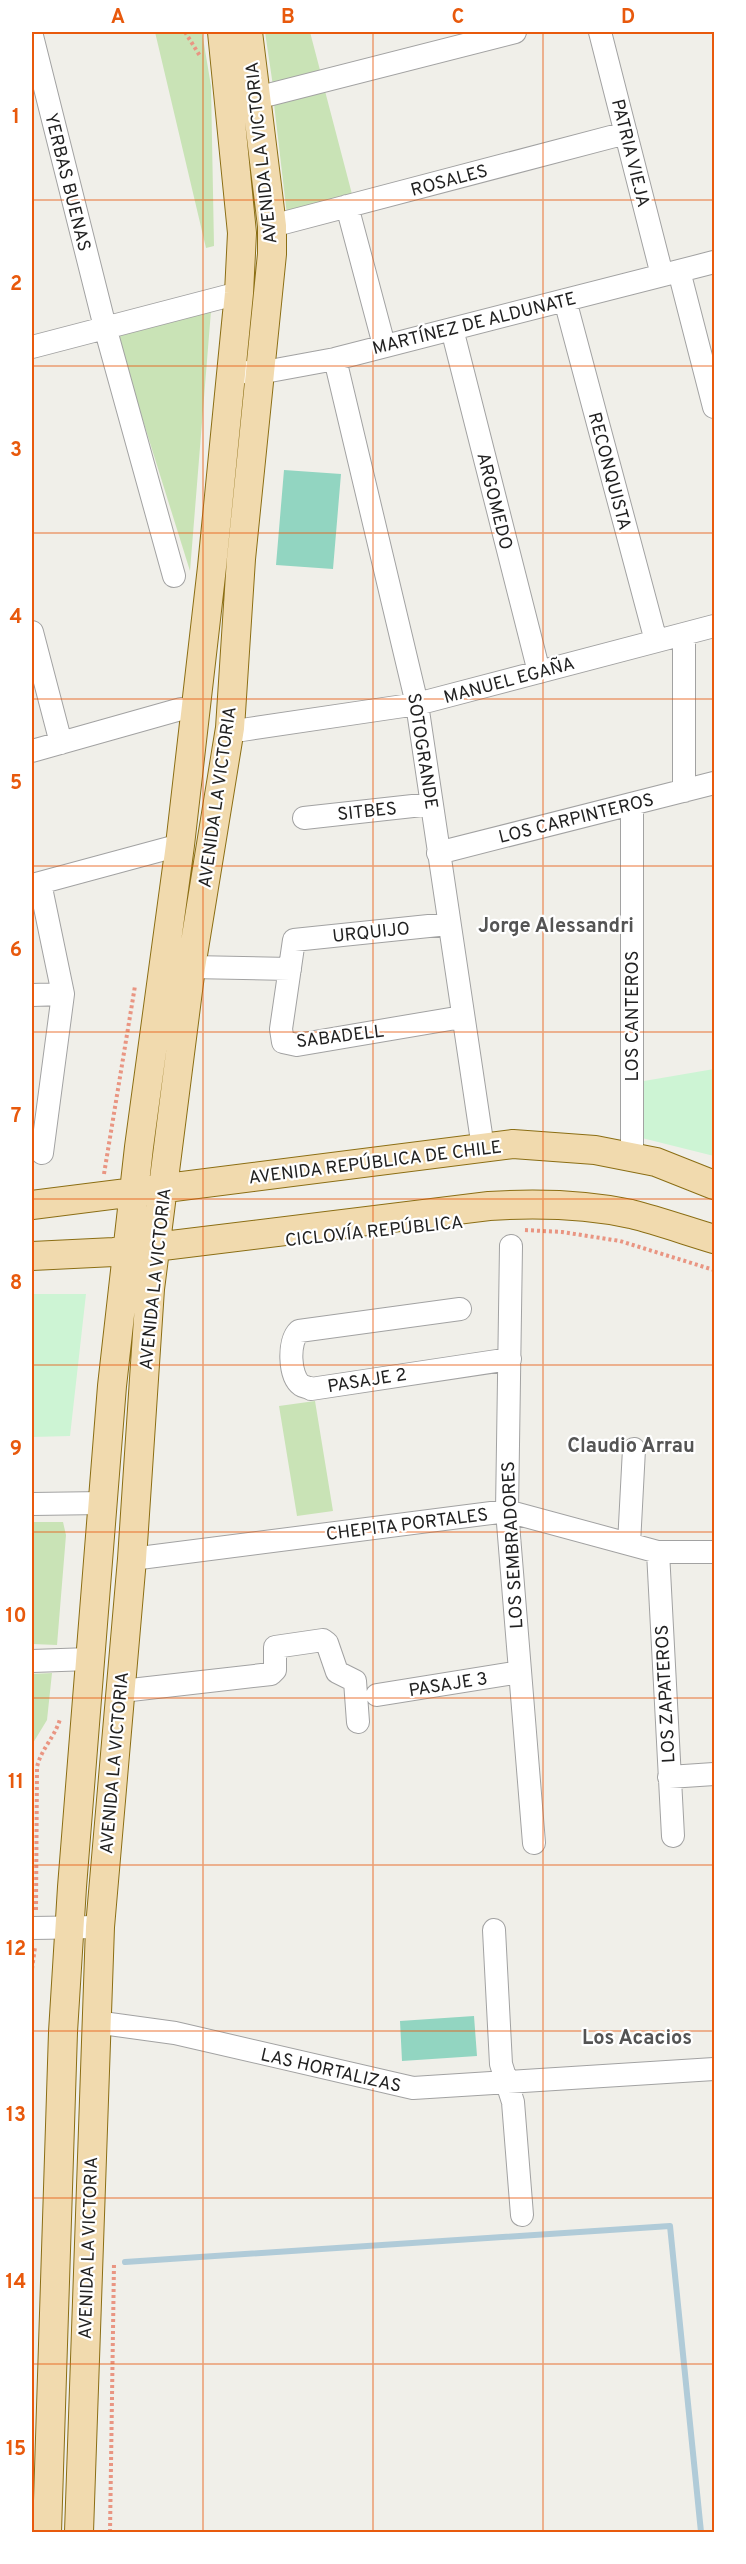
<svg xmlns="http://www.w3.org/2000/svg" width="746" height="2564" font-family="Overpass,sans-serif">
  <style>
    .grass { fill: #c9e3b6 }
    .park { fill: #cdf4d4 }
    .pitch { fill: #92d5c1 }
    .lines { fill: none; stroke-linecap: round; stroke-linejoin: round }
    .stream { stroke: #b0cbd8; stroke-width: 6 }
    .minor-casing { stroke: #a2a2a2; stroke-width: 24 }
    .major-casing { stroke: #8b6e14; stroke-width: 30 }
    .path { stroke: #e99582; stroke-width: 4; stroke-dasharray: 3 3; stroke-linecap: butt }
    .minor { stroke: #fff; stroke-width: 22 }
    .major { stroke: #f1daae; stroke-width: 28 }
    .grid { fill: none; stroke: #e8590c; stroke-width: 1.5; stroke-opacity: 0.55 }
    .labels { text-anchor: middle; stroke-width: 4.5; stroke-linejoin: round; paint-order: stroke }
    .street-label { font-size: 18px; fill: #212121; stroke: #fff }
    .neighbourhood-label { font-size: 20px; font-weight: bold; fill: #545454; stroke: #fff }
    .neatline { fill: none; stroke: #e8590c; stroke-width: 2 }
    .grid-label { font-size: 20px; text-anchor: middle; font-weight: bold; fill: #e8590c }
  </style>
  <rect width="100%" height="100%" fill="#f0efe9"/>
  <path class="grass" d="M155,32h47l9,54 3,160 -8,2z
    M265,32h45l11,42 -48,12z
    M325,91l28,107 -66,17 -13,-111z
    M211,311l-21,260 -74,-237z
    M315,1401l18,110 -36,5 -18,-110z
    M33,1522h30l3,13 -9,110 -25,-1z
    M52,1673l-5,47 -14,23 -1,-69z"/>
  <path class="park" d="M714,1069v87l-72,-18 2,-57z
    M32,1294h54l-16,142 -38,1z"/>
  <path class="pitch" d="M284,470l57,4 -8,95 -57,-4z
    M474,2016l3,40 -75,5 -2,-40z"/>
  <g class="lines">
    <path class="stream" d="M125,2262l545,-36 31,306"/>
    <defs>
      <path id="minor" d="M600,32l62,243
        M32,36l73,291 69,249
        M256,98l259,-66
        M347,206l37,139
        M272,226l354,-93
        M679,271l35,136
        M565,300l91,341
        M452,329l87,343
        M32,347l207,-54
        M335,359l82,345 66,444
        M244,372l15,1 76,-14 379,-97
        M32,632l29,111
        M684,634v157
        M230,728l12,2 175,-26 297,-78
        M32,751l149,-42 14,3
        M304,818l127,-14
        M438,853l276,-70
        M40,883l23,111
        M32,885l148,-40
        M448,924l-154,16 -13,89 2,13 14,3 165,-28
        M191,967l99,2
        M32,995l31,-1 -21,159
        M632,1157v-353
        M511,1246l-4,265 27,332
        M460,1309l-161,22c-11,10 -10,45 2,54 3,2 7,2 10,4l199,-30
        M32,1504l71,-1
        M629,1544l5,-95
        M658,1552l15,284
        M132,1559l375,-48 151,41h56
        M32,1661l58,-2
        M122,1691l149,-17 4,-4v-23l48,-7 4,3 10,29 18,9 3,41
        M377,1695l143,-23
        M669,1777l45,-3
        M32,1928l68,-1
        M494,1930l7,134 12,38 9,113
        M95,2022l80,11 238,55 301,-19"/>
      <path id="major" d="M32,1205l481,-61 82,6 61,12 58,23
        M32,1256l82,-4 375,-46c47,-3 95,-2 142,8 28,7 56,17 83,25
        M47,2532l16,-500 9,-145 40,-501 27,-239 41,-302 32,-278 27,-274 3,-60 -20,-201
        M79,2532l21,-605 32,-368 18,-270 41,-322 39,-239 11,-169 31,-305v-28l-24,-194"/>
    </defs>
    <use href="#minor" class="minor-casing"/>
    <use href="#major" class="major-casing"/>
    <path class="path" d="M185,32l15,24
      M104,1174l31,-188
      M525,1230l37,2 58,9 94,29
      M36,1910l1,-143c4,-18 18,-30 23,-48
      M32,1969l3,-22
      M110,2532l4,-269"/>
    <use href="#minor" class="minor"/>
    <use href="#major" class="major"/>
  </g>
  <path class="grid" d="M203,32v2500M373,32v2500M543,32v2500M32,200h682M32,366h682M32,533h682M32,699h682M32,866h682M32,1032h682M32,1199h682M32,1365h682M32,1532h682M32,1698h682M32,1865h682M32,2031h682M32,2198h682M32,2364h682"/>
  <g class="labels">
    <g class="street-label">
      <text transform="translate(261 153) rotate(-96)" y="6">AVENIDA LA VICTORIA</text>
      <text transform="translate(631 153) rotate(76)" y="6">PATRIA VIEJA</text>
      <text transform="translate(449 180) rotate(-15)" y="6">ROSALES</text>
      <text transform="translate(68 182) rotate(76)" y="6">YERBAS BUENAS</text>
      <text transform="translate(474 323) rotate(-14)" y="6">MARTÍNEZ DE ALDUNATE</text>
      <text transform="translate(610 471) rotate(75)" y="6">RECONQUISTA</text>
      <text transform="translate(495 501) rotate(76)" y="6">ARGOMEDO</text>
      <text transform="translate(509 680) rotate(-15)" y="6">MANUEL EGAÑA</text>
      <text transform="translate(423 751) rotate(81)" y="6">SOTOGRANDE</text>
      <text transform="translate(217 797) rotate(-82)" y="6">AVENIDA LA VICTORIA</text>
      <text transform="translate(367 811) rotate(-6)" y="6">SITBES</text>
      <text transform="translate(576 818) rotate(-14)" y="6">LOS CARPINTEROS</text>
      <text transform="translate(371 932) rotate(-6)" y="6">URQUIJO</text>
      <text transform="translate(632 1016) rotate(-90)" y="6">LOS CANTEROS</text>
      <text transform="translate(340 1036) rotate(-7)" y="6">SABADELL</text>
      <text transform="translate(375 1162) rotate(-7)" y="6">AVENIDA REPÚBLICA DE CHILE</text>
      <text transform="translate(374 1231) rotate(-6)" y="6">CICLOVÍA REPÚBLICA</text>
      <text transform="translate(155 1279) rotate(-84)" y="6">AVENIDA LA VICTORIA</text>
      <text transform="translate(367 1380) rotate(-9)" y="6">PASAJE 2</text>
      <text transform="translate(407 1524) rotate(-7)" y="6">CHEPITA PORTALES</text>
      <text transform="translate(512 1545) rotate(-93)" y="6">LOS SEMBRADORES</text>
      <text transform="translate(448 1684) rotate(-9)" y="6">PASAJE 3</text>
      <text transform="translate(665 1694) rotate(-93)" y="6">LOS ZAPATEROS</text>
      <text transform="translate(114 1763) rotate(-85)" y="6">AVENIDA LA VICTORIA</text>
      <text transform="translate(331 2070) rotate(13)" y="6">LAS HORTALIZAS</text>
      <text transform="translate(88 2248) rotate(-88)" y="6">AVENIDA LA VICTORIA</text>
    </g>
    <g class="neighbourhood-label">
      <text x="556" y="932">Jorge Alessandri</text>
      <text x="631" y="1452">Claudio Arrau</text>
      <text x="637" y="2044">Los Acacios</text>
    </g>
  </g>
  <rect width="746" height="2564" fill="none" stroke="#ffffff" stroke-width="66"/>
  <rect x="33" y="33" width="680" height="2498" class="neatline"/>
  <g class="grid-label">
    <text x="118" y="23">A</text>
    <text x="288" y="23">B</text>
    <text x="458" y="23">C</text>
    <text x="628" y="23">D</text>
    <text x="16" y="123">1</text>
    <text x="16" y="290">2</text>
    <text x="16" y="456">3</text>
    <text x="16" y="623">4</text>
    <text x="16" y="789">5</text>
    <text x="16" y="956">6</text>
    <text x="16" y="1122">7</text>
    <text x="16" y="1289">8</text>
    <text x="16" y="1455">9</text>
    <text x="16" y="1622">10</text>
    <text x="16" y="1788">11</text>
    <text x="16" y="1955">12</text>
    <text x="16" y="2121">13</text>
    <text x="16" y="2288">14</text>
    <text x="16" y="2455">15</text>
  </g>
</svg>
